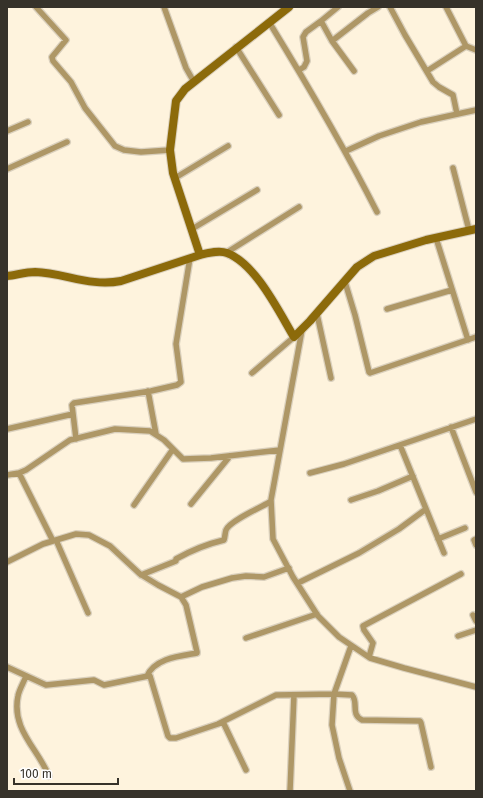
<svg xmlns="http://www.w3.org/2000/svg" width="483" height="798" font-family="'Fira Sans',sans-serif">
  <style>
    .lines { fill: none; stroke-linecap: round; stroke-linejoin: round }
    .street-casing { stroke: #dad0bd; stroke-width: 8 }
    .secondary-casing { stroke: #dad0bd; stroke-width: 10 }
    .street { stroke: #ae9766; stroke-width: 5.5 }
    .secondary { stroke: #8c6a0a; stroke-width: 8 }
  </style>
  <rect width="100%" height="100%" fill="#fef3dd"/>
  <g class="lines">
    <defs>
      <path id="street" d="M36,7l30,33 -14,17 1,4 18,21 14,26 30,38 9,4 17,2 29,-2
        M164,7l22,61 8,14
        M390,7l15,28 28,47 6,5 14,8 4,19
        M446,7l20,39 10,4
        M321,21l17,-14
        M269,22c38,62 75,125 108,190
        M236,47l43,68
        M299,70l5,-3 3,-6 -4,-24 3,-5 15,-11 11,20
        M354,71l-22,-30 36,-28 10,-6
        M427,71l39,-25
        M7,131l21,-9
        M346,151l33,-15 42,-14 55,-12
        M453,168l16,62
        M7,169l60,-27
        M175,178l53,-32
        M192,229l65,-39
        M436,238l32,102
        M226,253l73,-46
        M345,282l10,33 14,57 1,1 106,-36
        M387,309l65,-19
        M317,314l14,64
        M302,330l-31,170 2,39 20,38 25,39 21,21 31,21 34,10 72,19
        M252,373l42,-36
        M148,391l8,43
        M451,427l25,65
        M7,429l66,-15
        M76,439l-4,-34 2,-2 77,-12 26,-6 4,-3 -5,-38 14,-86
        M400,445l44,108
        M19,473l34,68
        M310,473l34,-9 132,-45
        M7,475l12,-2 7,-3 44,-30 45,-11 35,2 14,9 19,19 28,-1 69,-8
        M351,500l27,-9 35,-15
        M191,504l39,-48
        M134,505l39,-56
        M438,539l27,-11
        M476,539l-2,1 2,5
        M56,540l32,73
        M7,562l36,-18 33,-10 13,1 21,11 30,28 18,11 23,12 5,8 11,47v1c-17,3 -42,5 -50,23
        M141,575l35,-14v-2c16,-9 31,-15 48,-19 1,-3 1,-7 2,-10 4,-9 35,-23 44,-28
        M298,583l61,-30 40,-24 27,-20
        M181,597l21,-10 30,-9 14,-2 18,1 25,-9
        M473,615l3,6
        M458,636l18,-6
        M246,638l71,-24
        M369,657l4,-14 -9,-13 -1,-4 98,-52
        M7,667l39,18 48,-5 10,5 44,-9h2l18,60 2,2h6l42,-14 58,-29 58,-1 18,1c7,8 -2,19 10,25l58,1 1,2 10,44
        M26,676c-2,6 -7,14 -8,20 -7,33 20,53 31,80
        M223,722l23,48
        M290,791l4,-96
        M350,791l-11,-33 -7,-33 2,-31 17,-48"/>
      <path id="secondary" d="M200,255l-27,-82 -3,-23 6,-49 9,-12 104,-82
        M7,276c9,-1 19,-4 28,-4 30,1 55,15 86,9l79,-26c8,-2 19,-5 27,-2 29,11 52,59 67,84l16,-16 47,-54 17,-11 52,-16 50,-11"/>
    </defs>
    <use href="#street" class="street-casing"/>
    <use href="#secondary" class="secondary-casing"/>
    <use href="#street" class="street"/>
    <use href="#secondary" class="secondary"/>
  </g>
  <rect width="483" height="798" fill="none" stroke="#36322a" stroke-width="16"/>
  <path d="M14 778v6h104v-6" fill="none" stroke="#36322a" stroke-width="2"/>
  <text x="20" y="778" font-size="12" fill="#36322a" stroke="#ffffff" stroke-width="3" paint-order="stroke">100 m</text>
</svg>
